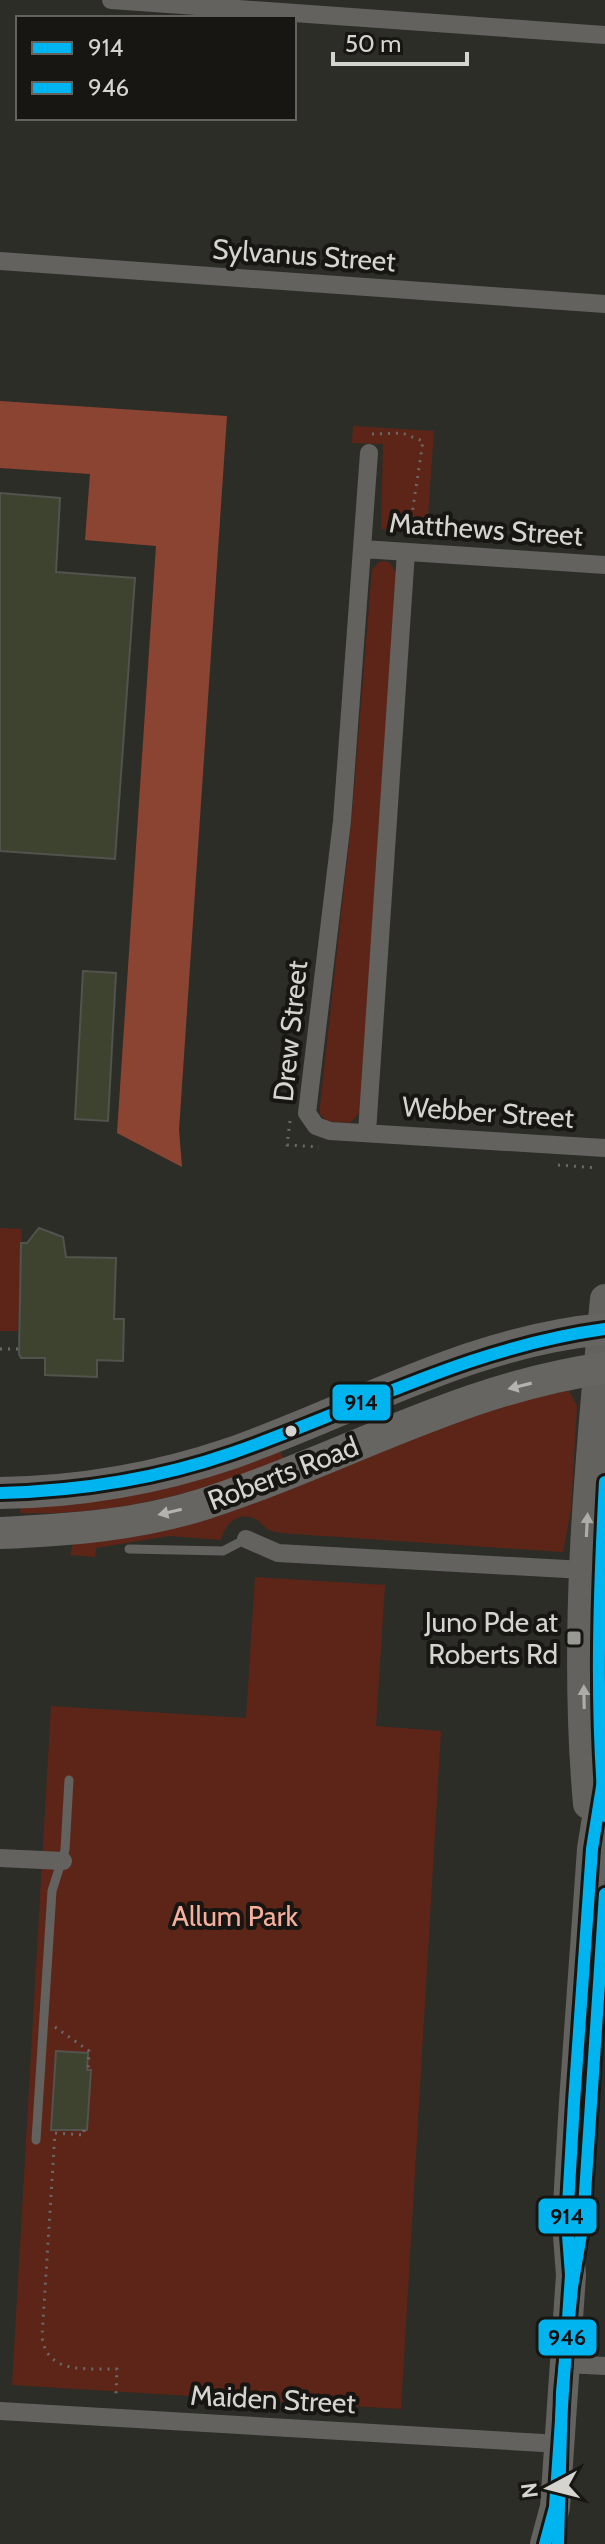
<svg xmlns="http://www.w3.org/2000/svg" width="605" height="2544" font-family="Cabin,sans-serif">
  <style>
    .green { fill: #5d2518 }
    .forest { fill: #8c4432 }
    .building { fill: #3e432f; stroke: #52534e; stroke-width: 2 }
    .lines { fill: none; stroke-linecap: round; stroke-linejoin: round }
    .path { stroke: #6a6968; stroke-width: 3; stroke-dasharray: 2 6; stroke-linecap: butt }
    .service { stroke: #63625f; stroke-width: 9 }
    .minor { stroke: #63625f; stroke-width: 18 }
    .primary { stroke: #63625f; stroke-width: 30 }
    .trunk { stroke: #666562; stroke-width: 32 }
    .bus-1-casing { stroke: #171612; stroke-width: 18 }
    .bus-2-casing { stroke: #171612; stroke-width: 18 }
    .bus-1 { stroke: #00b5ef; stroke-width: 12 }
    .bus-2 { stroke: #00b5ef; stroke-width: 12 }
    .oneway { fill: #b4b3ae }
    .oneway2 { fill: #adaca7 }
    .bus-dot { fill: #d5d4ce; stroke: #171612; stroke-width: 3 }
    .poi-dot { fill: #9a9a94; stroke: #171612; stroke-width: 3 }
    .labels { text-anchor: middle; stroke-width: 8; stroke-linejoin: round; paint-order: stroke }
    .street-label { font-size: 28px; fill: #d5d4ce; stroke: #171612 }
    .poi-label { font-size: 28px; fill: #d5d4ce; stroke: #171612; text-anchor: end }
    .park-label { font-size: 28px; fill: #f6af9d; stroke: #171612 }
    .line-badge { stroke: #171612; stroke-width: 3 }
    .pale-badge-label { font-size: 22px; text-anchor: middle; font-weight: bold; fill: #111 }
  </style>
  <rect width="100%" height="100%" fill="#2d2d28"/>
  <path class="green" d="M353,426l81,5 -6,85 3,12 10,6 -60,-5 2,-85 -31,-1z
    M380,561l9,1 8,12 -36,537 -11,12 -23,-2 -7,-7v-7l32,-292 20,-245z
    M0,1228l22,1 -4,102h-18z
    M569,1391l8,15 -6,104 -8,42 -269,-18c-7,-1 -19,-1 -25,-4 -6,-3 -9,-10 -16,-12 -17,-6 -29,8 -32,22l-52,-4 -73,12 -1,9 -25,-2 3,-11 462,-148z
    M280,1451l4,9c-86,33 -171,56 -264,53l1,-7z
    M255,1577l130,8 -9,141 65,5 -40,678 -389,-24 39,-679 195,12z"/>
  <path class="forest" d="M0,401l227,15 -48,714 3,37 -65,-34 39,-587 -71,-6 5,-66 -90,-6z"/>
  <path class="building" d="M0,493l60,5 -4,74 79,6 -20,281 -115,-8z
    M83,971l33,2 -8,148 -33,-2z
    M39,1228l24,9 3,20 50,1 -2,61h10l-1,42 -26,-1v17l-52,-2v-17h-24l-2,-4 2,-111h6z
    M56,2051l32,2 -1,17h4l-4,60h-36z"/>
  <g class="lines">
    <path class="path" d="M372,434l30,-1 21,8 -14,93
      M290,1121l-3,24 32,2
      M558,1165l40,3
      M0,1349h21
      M55,2027l34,24 -1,19
      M84,2130v5l-29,-2 -13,204c5,38 45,31 75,32l-1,25"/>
    <path class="service" d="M129,1549l94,2 23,-12
      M36,2140l16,-249 13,-41 4,-70"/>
    <path class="minor" d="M111,0l494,35
      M0,261l605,43
      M369,453l-27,368 -35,292 9,13 14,5 275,17
      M363,549l242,16
      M367,1132l39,-580
      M246,1539l32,14 306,17
      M0,1858l63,3
      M565,2364l40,2
      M0,2411l543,32"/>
    <path class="primary" d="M588,1804c-15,-168 1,-338 17,-505
      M545,2544l10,-37 16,-232 -4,-53 7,-120 18,-253 13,-81"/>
    <path class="trunk" d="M0,1493c80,-1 156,-14 232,-40 125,-44 238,-112 373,-124
      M0,1533c69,-3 138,-8 204,-29 134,-43 259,-117 401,-136"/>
    <defs>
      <path id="bus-1" d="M0,1493c79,-2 157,-14 232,-40 129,-45 235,-105 373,-124
        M545,2544l10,-37 16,-232 -4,-53 7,-120 18,-253 13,-81"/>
      <path id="bus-2" d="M605,1482c-6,111 -10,223 0,334
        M558,2543l4,-151 10,-105 11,-64 22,-329"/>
    </defs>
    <use href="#bus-1" class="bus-1-casing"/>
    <use href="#bus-2" class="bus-2-casing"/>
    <use href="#bus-1" class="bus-1"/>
    <use href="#bus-2" class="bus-2"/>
  </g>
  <defs><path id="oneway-solid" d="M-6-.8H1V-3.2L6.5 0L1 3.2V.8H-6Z" transform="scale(2)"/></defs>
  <g class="oneway">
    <use href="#oneway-solid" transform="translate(520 1386) rotate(166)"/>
    <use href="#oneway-solid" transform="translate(170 1512) rotate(167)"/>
  </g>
  <g class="oneway2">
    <use href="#oneway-solid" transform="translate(587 1525) rotate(-87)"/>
    <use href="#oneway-solid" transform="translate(584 1697) rotate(-91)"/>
  </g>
  <circle class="bus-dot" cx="291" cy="1431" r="7"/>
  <rect class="poi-dot" x="566" y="1630" width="16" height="16" rx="4"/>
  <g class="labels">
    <g class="street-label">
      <text transform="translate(304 255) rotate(4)" y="10">Sylvanus Street</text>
      <text transform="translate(486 529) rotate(4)" y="10">Matthews Street</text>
      <text transform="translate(290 1031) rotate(-84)" y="10">Drew Street</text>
      <text transform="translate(488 1112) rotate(4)" y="10">Webber Street</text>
      <text transform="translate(283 1473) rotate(-21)" y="10">Roberts Road</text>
      <text transform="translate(273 2399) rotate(3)" y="10">Maiden Street</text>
    </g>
    <g class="poi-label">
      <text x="558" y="1632">Juno Pde at<tspan x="558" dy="32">Roberts Rd</tspan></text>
    </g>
    <g class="park-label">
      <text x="235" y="1926">Allum Park</text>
    </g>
  </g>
  <g class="line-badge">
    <rect x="331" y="1383" width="61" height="39" rx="8" fill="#00b5ef"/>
    <rect x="537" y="2197" width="61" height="38" rx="8" fill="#00b5ef"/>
    <rect x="537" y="2318" width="61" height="39" rx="8" fill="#00b5ef"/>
  </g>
  <g class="pale-badge-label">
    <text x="361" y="1410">914</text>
    <text x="567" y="2224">914</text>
    <text x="567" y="2345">946</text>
  </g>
  <rect x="16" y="16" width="280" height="104" fill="#171612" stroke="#63625d" stroke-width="2"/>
  <rect x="32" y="42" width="40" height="12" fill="#00b5ef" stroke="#63625d" stroke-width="2"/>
  <text x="88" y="56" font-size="24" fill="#d5d4ce">914</text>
  <rect x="32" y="82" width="40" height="12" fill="#00b5ef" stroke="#63625d" stroke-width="2"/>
  <text x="88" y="96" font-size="24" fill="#d5d4ce">946</text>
  <g transform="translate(549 2488) rotate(263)" stroke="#171612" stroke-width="6" paint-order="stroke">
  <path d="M0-6L14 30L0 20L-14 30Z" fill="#d5d4ce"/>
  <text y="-12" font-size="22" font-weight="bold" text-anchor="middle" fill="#d5d4ce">N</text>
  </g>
  <path d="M333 52v12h134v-12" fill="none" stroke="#d5d4ce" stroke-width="4"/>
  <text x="345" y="52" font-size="24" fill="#d5d4ce" stroke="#171612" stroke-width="6" paint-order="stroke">50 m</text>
</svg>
